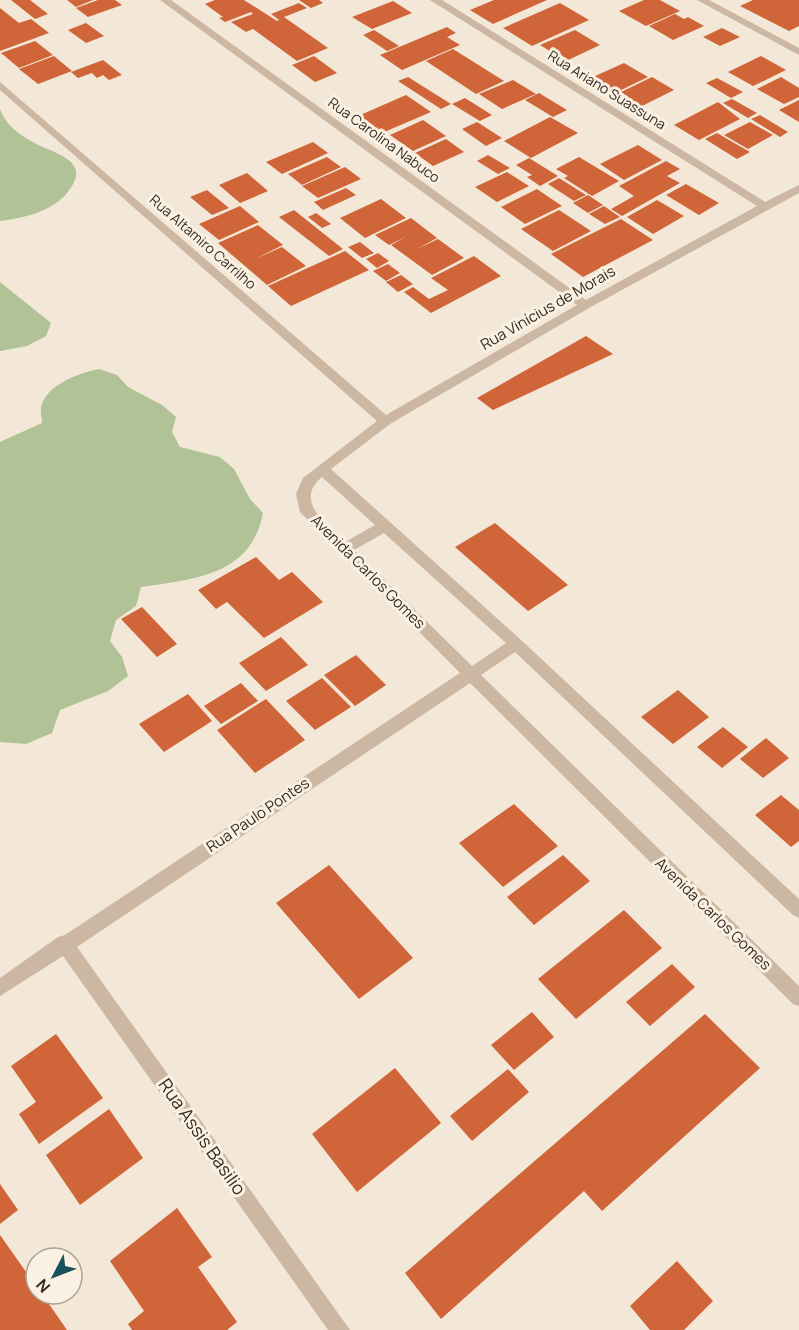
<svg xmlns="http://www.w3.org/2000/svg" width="799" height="1330" font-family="Manrope,sans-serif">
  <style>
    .green { fill: #b1c296 }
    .building { fill: #cf6538 }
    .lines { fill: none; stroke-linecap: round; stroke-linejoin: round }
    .minor { fill: #cbb7a2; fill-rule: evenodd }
    .labels { text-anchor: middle; stroke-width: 6; stroke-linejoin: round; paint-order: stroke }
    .far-street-label { font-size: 14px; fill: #352b25; stroke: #faf1e3 }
    .street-label { font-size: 15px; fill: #352b25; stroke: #faf1e3 }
    .near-street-label { font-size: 18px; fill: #352b25; stroke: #faf1e3 }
  </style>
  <rect width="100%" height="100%" fill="#f3e7d7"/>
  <path class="green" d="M0,109c6,16 17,24 31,32 21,13 64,18 36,52 -16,19 -43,25 -67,28z
    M0,282l51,41 -5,13 -19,10 -27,5z
    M99,369l18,6 11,12 34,18 14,12 -4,15 8,15 40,10 14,12 16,30 13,14c-12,63 -69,66 -122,74l-5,19 -20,14 -6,21 12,16 6,19 -20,15 -48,19 -8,23 -26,11 -26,-2v-300l42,-19c0,-5 -2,-11 -1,-15 4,-23 38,-35 58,-39z"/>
  <path class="building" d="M11,0h19l18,14 -13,5z
    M67,0h26l-17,7z
    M98,0h17l7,5 -34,12 -12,-9z
    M215,0h29l33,21 2,-1 -8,-6 28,-11 8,5 -23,9 44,31 -31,13 -44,-32 -7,3 -15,-10 22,-8 -2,-2 -26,10 -6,-4 4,-1 -18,-13z
    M299,0h20l4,3 -12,5z
    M494,0h53l-54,24 -23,-14z
    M644,0h16l20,11 -34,15 -27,-15z
    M753,0h46v26l-10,5 -49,-25z
    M393,1l19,12 -40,16 -20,-12z
    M560,3l29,17 -57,26 -29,-18z
    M0,8l19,15 12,-4 18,14 -49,18z
    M675,14l9,5 4,-2 16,9 -31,14 -24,-14z
    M86,23l18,13 -18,7 -18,-13z
    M447,27l9,6 -9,4 13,8 -58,25 -22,-15z
    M722,28l18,9 -20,9 -17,-9z
    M374,30l25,16 -12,5 -24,-16z
    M575,30l25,15 -34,16 -26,-16z
    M35,41l18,14 -34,13 -18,-15z
    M453,49l51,32 -28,13 -50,-33z
    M54,56l18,15 -34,13 -19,-15z
    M314,56l23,17 -22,9 -23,-17z
    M761,56l25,14 -33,16 -25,-14z
    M103,60l19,15 -13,5 -6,-5 -6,3 -5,-5 -14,5 -7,-6z
    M624,63l24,14 -31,15 -24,-15z
    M408,77l43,27 -10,5 -43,-28z
    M652,77l22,13 -34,17 -16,-10 3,-1 -6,-4z
    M781,77l18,11v9l-15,7 -27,-15z
    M717,78l26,14 -12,6 -25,-15z
    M513,80l23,14 -34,15 -23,-15z
    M539,93l28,17 -14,7 -28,-17z
    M406,95l25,17 -49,21 -24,-17z
    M465,98l27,17 -12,6 -28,-17z
    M732,99l25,14 -9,5 -25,-15z
    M799,100v22l-20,-12z
    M718,102l22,17 -41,21 -25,-15z
    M760,115l28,17 -8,5 -29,-18z
    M550,117l28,16 -47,25 -27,-17z
    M423,120l23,16 -33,15 -23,-16z
    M477,122l25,16 -16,8 -24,-17z
    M750,122l23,13 -25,14 -24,-14z
    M717,133l33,19 -13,7 -32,-20z
    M446,139l18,13 -31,14 -18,-13z
    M313,142l15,11 -46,21 -16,-12z
    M638,145l24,15 -38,20 -24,-16z
    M488,155l22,13 -12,6 -21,-13z
    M327,157l14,10 -39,18 -14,-11z
    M579,157l40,24 -27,15 -28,-18 4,-2 -12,-7z
    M529,158l29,18 -18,10 -13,-9 5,-2 -16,-10z
    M666,161l14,8 -13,7 13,7 -58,33 -11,-7 23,-13 -15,-10z
    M345,167l16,12 -43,19 -16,-12z
    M507,172l22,14 -32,16 -22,-15z
    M247,173l21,18 -28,12 -21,-18z
    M559,178l27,17 -12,6 -26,-17z
    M686,184l33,19 -20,12 -33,-20z
    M346,188l10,7 -33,15 -9,-8z
    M537,189l25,17 -37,18 -24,-17z
    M207,190l22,18 -17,7 -22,-18z
    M588,195l15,10 -15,8 -15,-10z
    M381,199l25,19 -41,20 -25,-20z
    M657,200l27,16 -31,18 -26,-17z
    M240,206l19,16 -40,18 -20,-16z
    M604,206l16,11 -15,7 -16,-10z
    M294,210l25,20 24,19 -14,7 -50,-39z
    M559,210l32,21 -38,20 -32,-22z
    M316,213l15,11 -9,4 -14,-11z
    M411,218l26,20 -20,11 21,-10 26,19 -32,17 -41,-30 16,-9 -18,9 -14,-10z
    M621,219l32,21 -70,37 -32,-23z
    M258,225l25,20 -28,14 27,-12 24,19 -39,19 -49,-42z
    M360,242l14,11 -12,5 -14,-11z
    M345,251l24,19 -78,36 -23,-20z
    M378,253l11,8 -12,7 -11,-9z
    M474,256l27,20 -70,37 -27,-21 9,-5 16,12 19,-9 -17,-12z
    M388,264l12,9 -14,8 -13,-10z
    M401,275l12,9 -15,8 -12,-10z
    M586,336l27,18 -120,56 -16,-12z
    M495,523l73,62 -40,26 -73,-64z
    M256,557l23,23 13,-8 31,30 -59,36 -37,-36 -11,7 -18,-19z
    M142,607l35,37 -20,13 -36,-38z
    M281,637l27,28 -42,26 -27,-28z
    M356,655l30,30 -31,21 -31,-31z
    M322,678l29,29 -36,23 -29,-29z
    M241,683l17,18 -37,23 -17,-18z
    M678,690l31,27 -36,27 -32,-27z
    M188,694l24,27 -48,31 -25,-28z
    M266,699l39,41 -50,33 -38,-43z
    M723,727l25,20 -26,21 -25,-21z
    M766,738l23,20 -26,20 -23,-19z
    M781,795l18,15v31l-8,6 -36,-32z
    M514,804l44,42 -55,41 -44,-44z
    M563,855l27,26 -56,44 -27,-28z
    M329,865l84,93 -54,41 -83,-96z
    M624,910l38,38 -86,71 -38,-40z
    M672,964l23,23 -45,39 -24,-24z
    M532,1012l22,25 -40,33 -23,-25z
    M705,1014l55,54 -158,143 -18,-20 -143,128 -36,-46z
    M56,1034l47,64 -64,46 -20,-30 17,-12 -25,-36z
    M395,1068l46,55 -84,69 -45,-58z
    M508,1069l21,23 -57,49 -22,-25z
    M109,1109l34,49 -63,47 -34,-50z
    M0,1184l18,26 -18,14z
    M177,1208l35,49 -14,10 39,55 -10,8h-95l-4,-6 16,-13 -34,-50z
    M0,1235l36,51v8h6l25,36h-67z
    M677,1261l36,40 -29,29h-34l-20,-24z"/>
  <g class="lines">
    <path class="minor" d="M160,0h11l415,300 171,-94 -327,-206h12l323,202 34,-17v8l-210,115 -199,116 -59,45 190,171 278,259v19l-6,-3 -278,-263 -34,23 318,311v20l-6,-2 -323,-321 -393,264 273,383h-22l-265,-374 -63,40v-18l58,-41 7,-2 395,-262 -160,-161 -4,-18 7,-16 74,-57 -377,-331v-8l386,333 191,-110zM322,477l53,48 -30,17c-18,-18 -52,-41 -23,-65zM384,533l122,110 -34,23 -118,-116z
      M697,0h12l90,48v7z"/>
  </g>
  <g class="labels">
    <g class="far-street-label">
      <text transform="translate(607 90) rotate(32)" y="5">Rua Ariano Suassuna</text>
      <text transform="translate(384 140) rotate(36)" y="5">Rua Carolina Nabuco</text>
      <text transform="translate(203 242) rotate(41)" y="5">Rua Altamiro Carrilho</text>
    </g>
    <g class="street-label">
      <text transform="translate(548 308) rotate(-30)" y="5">Rua Vinícius de Morais</text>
      <text transform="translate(368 572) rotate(45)" y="5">Avenida Carlos Gomes</text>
      <text transform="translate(258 815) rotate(-34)" y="5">Rua Paulo Pontes</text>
      <text transform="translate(713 914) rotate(44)" y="5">Avenida Carlos Gomes</text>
    </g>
    <g class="near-street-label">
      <text transform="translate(202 1137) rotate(55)" y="6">Rua Assis Basilio</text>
    </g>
  </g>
  <g transform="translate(54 1276) rotate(228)"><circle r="28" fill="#faf1e3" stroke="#aba297" stroke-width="1.5"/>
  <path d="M0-4.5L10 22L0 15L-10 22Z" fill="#185159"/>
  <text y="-9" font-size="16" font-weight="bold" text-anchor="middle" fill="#352b25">N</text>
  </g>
</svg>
